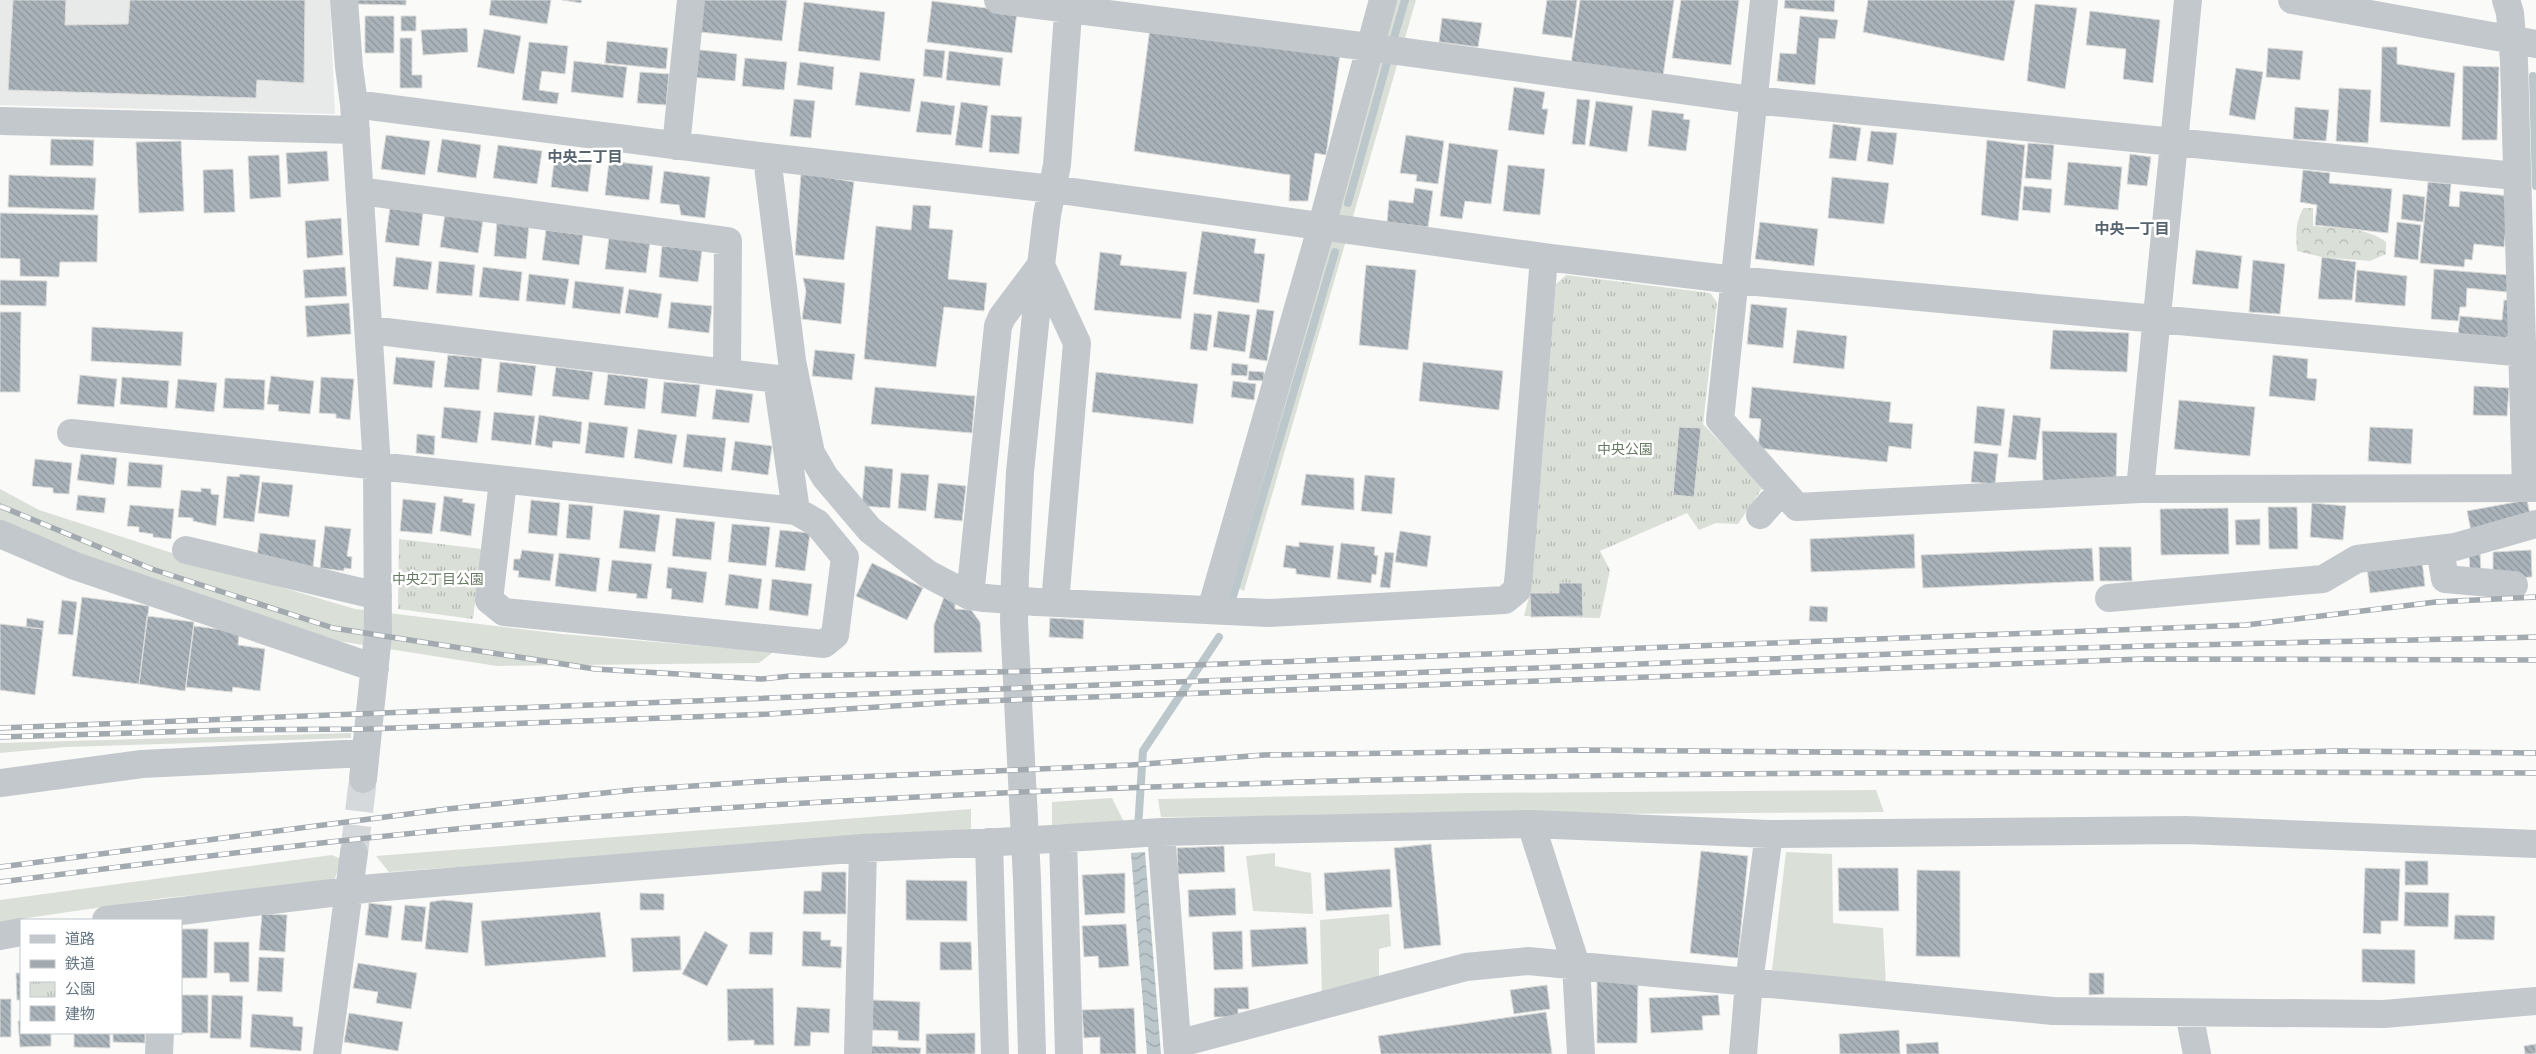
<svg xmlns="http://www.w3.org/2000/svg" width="2536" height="1054" font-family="Montserrat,'Noto Sans JP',sans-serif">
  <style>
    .built { fill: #e8e9e9 }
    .green { fill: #dadfd7 }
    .forest { fill: url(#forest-crowns) }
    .park { fill: url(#park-tufts) }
    .water { fill: url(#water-waves) }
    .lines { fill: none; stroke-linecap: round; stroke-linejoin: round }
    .stream { stroke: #bbc7cb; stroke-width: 8 }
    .building { fill: url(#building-back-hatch); stroke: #dcdcda }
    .minor-tunnel { stroke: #d5d9db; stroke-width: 28; stroke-dasharray: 28 14; stroke-linecap: butt }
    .minor { stroke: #c3c8cc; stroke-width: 28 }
    .rail-casing { stroke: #a2aab0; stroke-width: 5.5 }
    .rail { stroke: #fff; stroke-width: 4; stroke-dasharray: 11; stroke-linecap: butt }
    .minor-bridge { stroke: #c3c8cc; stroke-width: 28 }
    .labels { text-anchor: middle; stroke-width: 5; stroke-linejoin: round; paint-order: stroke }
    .park-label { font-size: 14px; fill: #687a64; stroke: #fff }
    .neighbourhood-label { font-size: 15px; font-weight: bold; fill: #57646e; stroke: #fff }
  </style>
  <defs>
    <pattern id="forest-crowns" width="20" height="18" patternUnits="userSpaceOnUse" patternTransform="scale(1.25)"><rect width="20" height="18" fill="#dadfd7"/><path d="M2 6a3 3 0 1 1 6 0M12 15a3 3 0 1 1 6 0" fill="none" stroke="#b4b9b4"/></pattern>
    <pattern id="park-tufts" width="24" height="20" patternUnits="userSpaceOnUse" patternTransform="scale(1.25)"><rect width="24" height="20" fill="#dadfd7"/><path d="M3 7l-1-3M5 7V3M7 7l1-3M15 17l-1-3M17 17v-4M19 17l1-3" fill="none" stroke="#b4b9b4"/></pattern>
    <pattern id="water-waves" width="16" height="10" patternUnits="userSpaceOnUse" patternTransform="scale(1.25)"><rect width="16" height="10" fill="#bbc7cb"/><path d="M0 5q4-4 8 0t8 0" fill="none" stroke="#9ca6aa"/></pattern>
    <pattern id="building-back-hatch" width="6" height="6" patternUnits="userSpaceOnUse" patternTransform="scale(1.25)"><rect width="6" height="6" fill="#aab3b9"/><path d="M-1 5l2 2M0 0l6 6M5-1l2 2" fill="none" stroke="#8e969c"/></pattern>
  </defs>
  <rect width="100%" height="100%" fill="#fafaf8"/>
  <path class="built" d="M0,0h330l5,114 -335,-9z"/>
  <path class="green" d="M1388,0h28l-172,591 -14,-7z
    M0,489l39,21 204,66 112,33 207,25 211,18 -14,11 -262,3 -159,-25 -299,-101 -39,-20z
    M351,733v5l-285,9 -66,6v-10z
    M1876,790l8,22 -723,5 -3,-18 316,-6z
    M1112,798l12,24 -72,3v-23z
    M971,809v21l-582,42 -13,-16z
    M1786,852l46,2 1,69 50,5 3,58 -114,-16z
    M1275,853v13l36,7 2,41 -60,-3 -7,-55z
    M332,855l9,4 -7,23 -170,16 -164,24v-22z
    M1389,914l2,32 -12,3v33l-57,16 -2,-78z"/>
  <path class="forest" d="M2304,208h9v18c24,2 53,1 73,16v12l-16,7 -48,-4 -25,-6c-1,-16 -2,-30 7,-43z"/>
  <path class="park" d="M1566,275l144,18 7,9 -14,122 60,63 -25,37 -22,-1 -17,7 -12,-17 -87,38 10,19 -10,48 -76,-2 6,-23 26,-309z
    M399,539l83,10 -9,70 -75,-10z"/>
  <path class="water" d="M1145,852l16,202h-14l-16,-201z"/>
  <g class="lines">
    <path class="stream" d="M1392,44l13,-44
      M2533,76l3,110
      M1348,203l41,-148
      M1232,600l103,-348
      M1138,828l5,-77 76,-114"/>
  </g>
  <path class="building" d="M13,0h53l-1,25 63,-1 2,-24h175l-1,83 -47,-3 -1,18 -248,-8z
    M357,0h49v5l-49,-1z
    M491,0h60l-4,24 -58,-9z
    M562,0h20l-1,3z
    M703,0h84l-5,41 -82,-9z
    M1547,0h30l-5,38 -30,-4z
    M1580,0h94l-11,76 -92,-12z
    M1681,0h58l-8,65 -59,-7z
    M1785,0h50l-1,12 -50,-4z
    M1868,0h147l-11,61 -141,-29z
    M932,1l85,11 -5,41 -85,-11z
    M804,2l81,10 -5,49 -82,-10z
    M2035,4l42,4 -12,81 -38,-8z
    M2090,11l70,9 -7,63 -30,-4 3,-30 -40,-4z
    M365,16h29v37h-29z
    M401,16h15v15h-15z
    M1800,16l38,4 -3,19 -16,-1 -4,47 -38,-4 3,-28 16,1z
    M1442,18l40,5 -4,24 -39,-5z
    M467,28l1,24 -45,3 -2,-25z
    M1150,28l190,26 -14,101 -11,-2 -7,48h-19l1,-26 -156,-24z
    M484,29l37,7 -7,38 -37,-7z
    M400,38h12v37h10v13h-22z
    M607,41l61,7 -2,21 -61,-6z
    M529,42l39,4 -3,28 -23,-3 -3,19 20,3 -2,11 -35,-4z
    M2382,47h15v17l58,9 -5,54 -70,-5z
    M2268,48l35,3 -3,29 -34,-3z
    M692,49l45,5 -2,27 -45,-4z
    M925,49l20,2 -3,27 -19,-2z
    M949,51l54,7 -3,28 -54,-6z
    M745,58l42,4 -3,28 -42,-4z
    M574,61l53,6 -4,31 -52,-6z
    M800,62l34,5 -2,23 -35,-5z
    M2463,66l36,1 -2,73h-35z
    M2236,68l27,4 -8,48 -26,-5z
    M640,72l29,2 -3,31 -29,-2z
    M860,72l55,7 -5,33 -55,-7z
    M1514,87l31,5 -3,17h6l-4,26 -36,-5z
    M2339,88l32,2 -3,53 -32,-2z
    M794,99l21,2 -4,37 -21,-2z
    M1577,99l13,1 -5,45 -13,-1z
    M921,101l34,5 -4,29 -35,-3z
    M1596,101l37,5 -6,46 -38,-6z
    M961,102l27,4 -6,42 -27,-3z
    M2295,107l34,3 -3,31 -33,-2z
    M1652,110l32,4 -1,5 7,1 -4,31 -38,-5z
    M991,115l31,2 -3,37 -30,-2z
    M1833,124l28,4 -5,33 -27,-3z
    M1871,131l26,2 -4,32 -26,-4z
    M386,135l44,6 -5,34 -44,-6z
    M1406,135l38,6 -6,43 -22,-3 1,-6 -17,-2z
    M51,139l43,1 -1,26 -43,-1z
    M442,139l39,6 -5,33 -39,-6z
    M1987,140l38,5 -7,76 -37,-6z
    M181,141l3,70 -45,2 -3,-71z
    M1449,143l49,7 -7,54 -26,-3 -3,18 -22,-3z
    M2028,143l26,2 -3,35 -26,-2z
    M498,145l44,6 -5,33 -44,-6z
    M327,151l2,30 -41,3 -2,-31z
    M555,154l37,5 -4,33 -37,-5z
    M2130,154l21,3 -4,29 -20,-2z
    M279,155l2,42 -31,2 -2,-43z
    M609,161l44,5 -4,34 -44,-5z
    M2068,162l54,5 -4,43 -54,-5z
    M1508,165l37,4 -5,46 -37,-4z
    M233,169l2,43 -31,1 -1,-43z
    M2303,170l27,3 -1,10 63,6 -4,44 -73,-8 2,-20 -17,-3z
    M664,171l46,6 -5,41 -24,-3 -2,-10 -19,-2z
    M801,173l53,9 -10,78 -49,-5z
    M9,175l87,3 -2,32 -86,-3z
    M1832,177l57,6 -5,41 -56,-6z
    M2428,182l23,2 -2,22 10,1 1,-16 49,5 -5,51 -30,-3 -2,16 -7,-1 -1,8 -44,-4z
    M2024,186l28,3 -2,24 -28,-3z
    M1415,188l18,3 -5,36 -41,-5 2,-22 24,3z
    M2403,194l22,3 -2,25 -22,-3z
    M913,205l18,1 -2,22 24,2 -5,49 39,4 -3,28 -40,-4 -8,60 -72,-8 12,-133 35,4z
    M390,208l33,5 -4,33 -34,-4z
    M0,213l98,2 -1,47h-37l-1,15 -39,-1v-17l-20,-1z
    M445,214l38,6 -5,33 -38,-6z
    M341,218l2,37 -36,3 -2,-37z
    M497,222l32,3 -3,34 -32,-3z
    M1760,222l58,7 -4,37 -59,-7z
    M2397,222l24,3 -3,35 -24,-3z
    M546,230l37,5 -4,30 -37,-5z
    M1202,231l54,8 -2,14 11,1 -6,49 -66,-9z
    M609,237l41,4 -4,32 -41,-4z
    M662,246l40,4 -4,32 -39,-5z
    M2196,250l46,6 -4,33 -46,-5z
    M1100,252l22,3 -2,10 67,7 -6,47 -87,-9z
    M396,257l36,5 -4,28 -35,-4z
    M2322,257l34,5 -4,38 -34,-1z
    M2253,260l32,4 -5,50 -31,-2z
    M439,261l36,4 -3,31 -36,-3z
    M1366,265l50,5 -8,80 -49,-5z
    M345,267l2,29 -42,2 -2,-28z
    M483,267l39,5 -3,29 -40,-4z
    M2434,269l75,6 -2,17 -40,-4 -1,19h-6l-2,14 -27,-2z
    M2357,270l50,6 -2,30 -50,-4z
    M529,274l40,5 -4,26 -39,-4z
    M803,278l42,5 -4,41 -39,-5 4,-28z
    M0,280l47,1 -1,25 -46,-1z
    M575,281l49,6 -4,27 -48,-6z
    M629,289l33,5 -4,24 -33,-5z
    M2504,300l11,1 -3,31 -6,6 -48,-4 2,-18 42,4z
    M671,302l41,4 -3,27 -41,-5z
    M349,303l2,31 -44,3 -2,-31z
    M1751,304l36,4 -4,40 -36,-4z
    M1257,309l17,2 -7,50 -18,-3z
    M1218,311l32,4 -5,37 -32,-5z
    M0,312h21l-1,80h-20z
    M1194,313l18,2 -5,36 -17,-2z
    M92,327l91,5 -2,34 -90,-5z
    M1797,330l50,6 -3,33 -51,-6z
    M2053,330l76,3 -2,39 -77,-3z
    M815,350l40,4 -3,26 -40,-4z
    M448,355l34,3 -3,32 -35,-3z
    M2273,355l35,4 -1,19 10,1 -2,22 -46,-5z
    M396,357l39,4 -3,27 -39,-4z
    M500,362l36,4 -4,30 -35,-4z
    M1423,362l80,9 -4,39 -80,-9z
    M1232,363l16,2 -1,11 -16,-1z
    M556,367l37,5 -4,28 -37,-4z
    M1249,371l15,1v9l-16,-1z
    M1096,372l102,12 -5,40 -101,-12z
    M608,374l40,5 -3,30 -41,-4z
    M80,375l37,4 -3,28 -37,-3z
    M271,376l43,5 -4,33 -32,-3 1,-6 -12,-1z
    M122,377l47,4 -2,27 -47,-4z
    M321,377l33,2 -4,41 -14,-2v-4l-17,-1z
    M225,378l40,2 -1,30 -41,-2z
    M178,379l39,4 -3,29 -39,-4z
    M1233,381l23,3 -2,16 -23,-3z
    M664,382l36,3 -4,32 -35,-4z
    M2474,386l35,2 -2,28 -34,-1z
    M875,387l100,9 -3,37 -101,-9z
    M1752,387l139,15 -2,20 24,2 -2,25 -22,-3 -2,16 -129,-14 3,-29 -12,-1z
    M716,389l37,5 -4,29 -37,-4z
    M2179,400l76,7 -5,49 -76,-7z
    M1977,406l28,3 -4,37 -27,-3z
    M444,407l37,4 -4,32 -36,-5z
    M494,412l41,4 -4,29 -40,-5z
    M539,415l43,7 -2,22 -27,-3 -1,7 -17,-3z
    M2013,415l28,3 -5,42 -28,-3z
    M589,422l39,5 -4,31 -39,-5z
    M1679,427l22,1 -7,69 -21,-2z
    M2370,427l43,2 -2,35 -43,-3z
    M638,429l39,6 -5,29 -38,-6z
    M2042,431l75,2 -1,49 -73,1z
    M417,434l18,2 -1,19 -18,-2z
    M687,434l39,4 -4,34 -39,-5z
    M735,441l37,5 -4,29 -37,-5z
    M1974,451l24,3 -3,30 -24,-2z
    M81,454l36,4 -3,27 -37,-5z
    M35,459l37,4 -3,31 -16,-1v-5l-21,-2z
    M129,462l34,3 -2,23 -34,-2z
    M865,466l28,3 -3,39 -28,-2z
    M901,473l28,2 -3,36 -28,-3z
    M240,474l20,2 -6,46 -31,-4 4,-42 12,1z
    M1306,474l48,4v32l-53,-5z
    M1365,475l30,3 -3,36 -31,-3z
    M262,482l31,3 -4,32 -31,-4z
    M938,483l28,3 -4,35 -28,-3z
    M201,488l10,1v5l8,1 -3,31 -23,-5v-3l-15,-1 3,-27 20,2z
    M78,495l28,3 -2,15 -28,-3z
    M444,496l19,3 -1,3 13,2 -4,32 -31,-5z
    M403,499l33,4 -4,31 -32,-3z
    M531,500l29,3 -3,33 -29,-3z
    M2527,500l4,19 -60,12 -4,-20z
    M2312,503l34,3 -3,34 -33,-3z
    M569,504l24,2 -3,34 -24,-2z
    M130,505l44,4 -3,30 -18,-2v-3l-14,-2v-5l-12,-1z
    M2268,507h29l1,42h-29z
    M2228,508l1,46 -68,1 -1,-46z
    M624,510l36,5 -5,37 -36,-4z
    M676,518l39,4 -4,38 -39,-4z
    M2260,519v26h-24l-1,-25z
    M732,524l38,3 -4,39 -38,-4z
    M325,526l26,3 -4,27 5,1 -1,12 -7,-1v3l-24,-3z
    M780,530l30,3 -5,38 -30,-4z
    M1400,531l31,5 -4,31 -32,-5z
    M260,533l56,7 -4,36 -56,-12z
    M1914,534l1,34 -104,4 -1,-33z
    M1299,542l35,4 -4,32 -34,-4v-5l-13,-2 3,-22 13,2z
    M1341,543l34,4 -1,8 4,1 -2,19 -4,-1 -1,9 -34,-4z
    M2099,547h32l1,34h-32z
    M2092,548l2,33 -171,7 -2,-33z
    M522,550l32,4 -4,27 -32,-4 1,-6 -6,-1 1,-11h6z
    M2531,550l1,27 -39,2v-27z
    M1385,552l9,1 -4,35 -10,-1z
    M559,553l41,5 -4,34 -41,-6z
    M2480,553l1,20h-11l-1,-19z
    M612,560l40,4 -5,35 -11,-1 1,-4 -29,-3z
    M2422,561l3,25 -55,7 -3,-26z
    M872,563l51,25 -16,32 -51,-24z
    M668,567l39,5 -4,31 -32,-4 1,-10 -6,-1z
    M729,574l33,5 -4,30 -33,-4z
    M772,579l40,5 -4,32 -39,-6z
    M1559,583h23l1,33 -52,1 -1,-24h29z
    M945,594l10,7v8l16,1 9,12 2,30 -48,1v-28z
    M82,597l67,9 -10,78 -67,-8z
    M62,600l15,2 -4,33 -15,-1z
    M1810,606l18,1 -1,15 -18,-1z
    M147,616l47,6 -9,69 -46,-7z
    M27,618l17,3 -1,8 -17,-2z
    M1050,618l34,2 -1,19 -34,-2z
    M0,624l43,5 -8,66 -35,-5z
    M194,626l45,6 -1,13 27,4 -5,42 -27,-4 -1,5 -46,-5z
    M1431,844l10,101 -37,4 -10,-101z
    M1224,846l1,26 -47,2 -1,-26z
    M1701,851l47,5 -10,102 -48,-5z
    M2405,861h23v24h-23z
    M1838,868h60l1,43h-60z
    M2365,868l35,1 -2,52h-17v13l-18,-1z
    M1390,869l2,38 -66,4 -2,-38z
    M1917,870l43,1v86l-44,-1z
    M822,872h24v42h-43l1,-23h17z
    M1125,873v40l-40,2 -3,-40z
    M906,880l61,1v40l-61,-1z
    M1235,888l1,27 -47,2 -1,-27z
    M2405,892l44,1 -1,34 -44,-1z
    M640,893l24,1v16h-24z
    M443,900l30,3 -5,50 -43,-4 5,-47z
    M369,903l23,3 -4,32 -23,-3z
    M405,905l21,2 -4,35 -21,-2z
    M600,912l6,45 -121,9 -4,-45z
    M262,914l25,1 -2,37 -26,-2z
    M2455,915l40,1 -1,24 -40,-1z
    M1126,924l3,42 -30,2 -1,-12 -14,1 -2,-31z
    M1306,927l2,37 -56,3 -2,-37z
    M181,929h27l-1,49h-26z
    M705,931l23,14 -21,41 -25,-12z
    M803,931l18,1v8h10l-1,6 12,1 -1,21 -39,-2z
    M1242,931l1,38 -29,1 -2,-38z
    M750,932h23l-1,23 -23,-1z
    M680,936l1,34 -48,2 -2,-34z
    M214,942h35v40h-19l-1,-9h-15z
    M940,942h31l1,28h-32z
    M2362,949l53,1v34l-53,-2z
    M259,957l25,1 -2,34 -25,-1z
    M358,963l59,10 -6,36 -35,-6 2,-11 -25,-4z
    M16,973h5v27h-4z
    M2089,973h15v21l-15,1z
    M1597,981h41l-1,62h-40z
    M1547,985l3,24 -36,5 -4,-24z
    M1248,987l1,22h-11v8h-24v-29z
    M773,988l1,57h-20v-5l-26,1 -1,-52z
    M181,995h27v38h-37h10z
    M212,995l31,1 -2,43 -31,-1z
    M1718,995l2,20 -18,1 1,14 -52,3 -2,-35z
    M0,999h11v38h-11z
    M873,1000l47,2 -1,39 -21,-1v-9l-26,-1z
    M797,1007l33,2 -1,24 -18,-1 -1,14h-16z
    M1134,1008l2,46h-36v-17l-16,1 -2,-28z
    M1546,1012l6,42h-171l-3,-18z
    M349,1013l54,9 -5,29 -54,-9z
    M252,1014l41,3v9l10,1 -2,24 -51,-4z
    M18,1021h3v12h30v13l-31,1z
    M1899,1030l1,24h-60l-1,-20z
    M74,1033h36v15l-36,-1z
    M113,1033h32v10l-32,-1z
    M975,1033v21h-49v-20z
    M1938,1042l1,12h-32l-1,-10z
    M2536,1044v10h-11l-1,-8z
    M871,1046l50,2 -1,6h-50z"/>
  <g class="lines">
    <path class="minor-tunnel" d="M354,853l9,-74"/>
    <path class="minor" d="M344,0l5,67 5,37 23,363 1,168 -15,144
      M998,0l371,47 384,53 762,76
      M1764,0l-44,420 77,87 343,-18 396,-1
      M2292,0l244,44
      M2506,0l4,13 4,48 12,426
      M354,104l413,53 285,32 492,68 191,23 801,74
      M0,121l356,9
      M676,146l15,-146
      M767,157l25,204 19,92 14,24 45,53 58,44 42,22 15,2
      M360,191l368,50 -1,132
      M370,330l407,49 19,132
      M71,433l725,78 21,12 28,34 -10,78 -11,9 -320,-32 -15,-12 14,-119
      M2140,489l48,-489
      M1760,515l22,-25
      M0,534l75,32 300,102
      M2440,549l5,30 69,6
      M186,550l192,46
      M970,596l28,-270 4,-9 39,-52 36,78 -22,260
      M2109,598l214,-19 34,-20 98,-12 81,-23
      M1037,602l232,11 236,-13 12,-10 2,-18 25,-315
      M1211,610l111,-385 61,-225
      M0,783l142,-19 223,-11
      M1531,824l45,141 5,89
      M1161,832l17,222
      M1052,839l109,-7 370,-8 238,10 417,-4 350,14
      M1063,839l6,215
      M989,842l6,212
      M106,920l267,-32 490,-40 135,-6
      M0,936l21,-4
      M2189,1013l8,41
      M1177,1044l289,-77 62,-6 525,50 331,3 152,-13
      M159,1054l1,-21
      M327,1054l27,-201
      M858,1054l5,-206
      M1032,1054l-5,-175 -13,-258 1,-45 5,-104 21,-207 6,-50 10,-50 12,-165
      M1743,1054l6,-72 20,-148"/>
    <defs>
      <path id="rail" d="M0,506l152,63 181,59 262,41 166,10 29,-3 249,-5 1207,-46 190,-23 100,-5
        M0,728l1944,-76c197,-7 395,-10 592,-15
        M0,737l230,-7 137,-1 402,-15 187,-12 1187,-43 393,1
        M0,867l447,-58 186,-19 151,-10 347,-15 133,-10 319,-5 600,5 156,-4 197,2
        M0,882c211,-27 422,-53 635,-68 632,-45 1267,-43 1901,-41"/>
    </defs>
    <use href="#rail" class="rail-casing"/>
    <use href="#rail" class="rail"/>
    <path class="minor-bridge" d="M985,598l52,4
      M998,842l54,-3"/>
  </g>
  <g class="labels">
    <g class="park-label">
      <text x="1625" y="454">中央公園</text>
      <text x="438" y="584">中央2丁目公園</text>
    </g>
    <g class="neighbourhood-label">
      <text x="585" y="162">中央二丁目</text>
      <text x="2132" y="234">中央一丁目</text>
    </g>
  </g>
  <rect x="20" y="919" width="162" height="115" fill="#ffffff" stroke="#c1c8cd"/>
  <rect x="30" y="935" width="25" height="8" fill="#c3c8cc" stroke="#c1c8cd"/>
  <text x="65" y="944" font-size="15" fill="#657683">道路</text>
  <rect x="30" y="960" width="25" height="8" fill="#a2aab0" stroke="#c1c8cd"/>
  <text x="65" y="969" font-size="15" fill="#657683">鉄道</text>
  <rect x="30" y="982" width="25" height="15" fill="url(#park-tufts)" stroke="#c1c8cd"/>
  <text x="65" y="994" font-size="15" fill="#657683">公園</text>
  <rect x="30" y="1006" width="25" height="15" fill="url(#building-back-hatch)" stroke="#c1c8cd"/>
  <text x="65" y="1019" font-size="15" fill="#657683">建物</text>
</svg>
